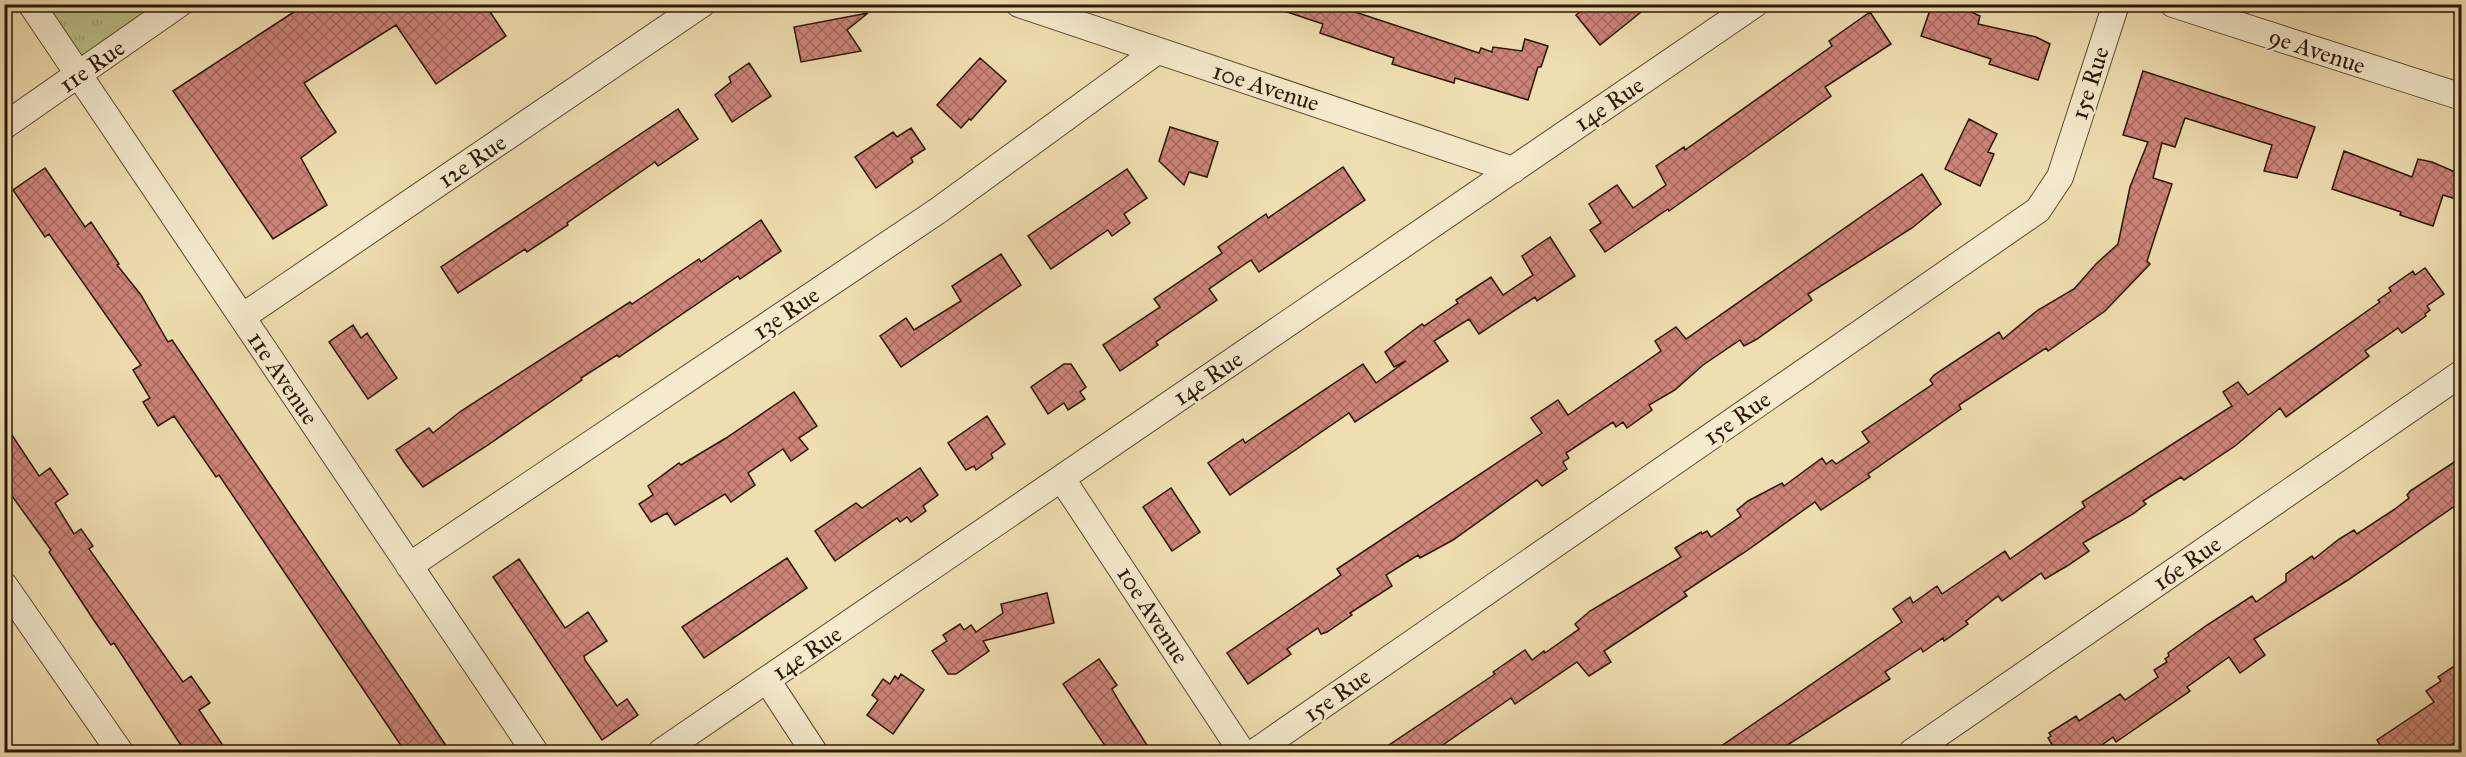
<svg xmlns="http://www.w3.org/2000/svg" width="2466" height="757" font-family="'IM FELL Great Primer',serif">
  <style>
    .park { fill: url(#park-tufts); stroke: #746c48; stroke-width: 1.5 }
    .building { fill: url(#building-cross-hatch); stroke: #2b1706; stroke-width: 1.5 }
    .lines { fill: none; stroke-linecap: round; stroke-linejoin: round }
    .minor-casing { stroke: #5c4931; stroke-width: 28 }
    .minor { stroke: #f5eacc; stroke-width: 26 }
    .labels { text-anchor: middle; stroke-width: 4.5; stroke-linejoin: round; paint-order: stroke }
    .street-label { font-size: 24px; fill: #2b1706; stroke: #f5eacc }
  </style>
  <defs>
    <pattern id="park-tufts" width="24" height="20" patternUnits="userSpaceOnUse" patternTransform="scale(1.5)"><rect width="24" height="20" fill="#bcc089"/><path d="M3 7l-1-3M5 7V3M7 7l1-3M15 17l-1-3M17 17v-4M19 17l1-3" fill="none" stroke="#a2a475"/></pattern>
    <pattern id="building-cross-hatch" width="8" height="8" patternUnits="userSpaceOnUse" patternTransform="scale(1.5)"><rect width="8" height="8" fill="#cd8478"/><path d="M0 0l8 8M0 8l8-8" fill="none" stroke="#a76b60"/></pattern>
  </defs>
  <rect width="100%" height="100%" fill="#efdeb1"/>
  <filter id="stains"><feTurbulence type="fractalNoise" baseFrequency=".00333" numOctaves="4"/><feColorMatrix values="0 0 0 0 .2 0 0 0 0 .09 0 0 0 0 .02 0 0 0 .5 -.17"/></filter>
  <radialGradient id="worn" r=".72"><stop offset=".6" stop-color="#630" stop-opacity="0"/><stop offset="1" stop-color="#630" stop-opacity=".3"/></radialGradient>
  <path class="park" d="M31,5h148l-100,70z"/>
  <path class="building" d="M306,4h179l21,32 -70,48 -40,-59 -92,58 32,49 -35,26 26,47 -54,34 -100,-148z
    M1276,4h55l148,49 2,-5 11,4 1,-5 29,4 3,-12 23,7 -7,21h-3l-10,33 -73,-22 -1,5 -62,-19 2,-6 -74,-25 3,-9 -48,-16z
    M1590,4h61l-51,41 -24,-30z
    M1932,4l35,6 13,6 -2,8 58,13 14,7 -12,36 -49,-16 2,-5 -70,-23z
    M1870,12l21,32 -66,43 6,9 -53,38 -109,77 -1,-2 -63,43 -15,-22 11,-7 -12,-19 28,-19 16,23 33,-23 -10,-19 28,-19 1,3 147,-104 -3,-5z
    M868,13l-21,17 14,21 -60,11 -7,-35z
    M980,58l26,23 -35,39 -2,-1 -8,9 -24,-23z
    M749,63l22,33 -39,26 -17,-27 16,-13 -2,-5z
    M2143,71l172,56 -18,51 -33,-7 8,-26 -87,-27 -10,29 -13,-4 -9,35 19,6 -25,77 3,3 -45,47 -57,40 -2,-3 -87,57 2,4 -93,65 2,3 -49,33 -6,-8 -70,50 -61,40 3,4 -83,55 7,11 -22,14 -12,-14 -62,42 -4,-6 -80,55h-54l118,-79 -2,-2 32,-22 7,10 12,-9 1,2 34,-24 -4,-5 15,-13 91,-54 -6,-9 26,-16 1,2 5,-3 4,6 30,-21 -4,-6 11,-9 34,-18 2,3 38,-28 4,6 6,-4 4,4 33,-22 -7,-10 71,-48 -3,-4 4,-5 65,-43 4,7 35,-29 36,-21 22,-25 22,-20 12,-57 18,-45 -25,-7z
    M678,109l20,30 -40,27 -3,-4 -88,61 1,2 -41,27 -2,-3 -67,44 -17,-26z
    M1969,119l28,15 -9,18 6,2 -2,5 -12,27 -35,-17z
    M1170,127l48,15 -11,35 -18,-5 -5,13 -25,-24z
    M911,128l14,21 -14,9 2,4 -37,26 -21,-31 38,-25 4,5z
    M2344,151l68,26 6,-18 14,3 30,13v26l-19,-6 -10,31 -33,-11 1,-3 -69,-23z
    M1343,167l22,33 -106,72 -8,-12 -42,29 8,11 -61,42 2,3 -38,26 -17,-26 57,-38 -6,-8 68,-46 -4,-6 48,-33 2,4z
    M45,168l40,59 6,-5 28,42 -2,1 24,30 27,47 4,-2 279,413h-45l-187,-278 -3,2 -42,-61 -16,10 -15,-24 7,-4 -17,-28 8,-5 -92,-131 -4,3 -32,-47z
    M1127,169l20,29 -23,16 6,9 -18,13 -4,-6 -57,39 -23,-33z
    M1922,174l19,30 -29,24 -104,66 4,6 -55,39 -13,7 -4,-6 -37,25 -28,25 -26,15 3,5 -25,18 -4,-6 -7,5 -3,-5 -47,31 3,5 -6,4 4,7 -25,17 -5,-6 -84,60 -33,18 -2,-3 -32,20 6,11 -42,27 2,2 -25,17 -6,2 -3,-6 -31,21 4,5 -43,30 -21,-31 114,-78 -4,-6 205,-136 -11,-15 27,-18 10,15 93,-64 -6,-10 21,-14 10,12z
    M761,220l20,31 -41,28 -2,-3 -119,81 -2,-2 -36,23 1,2 -97,67 -62,40 -17,-22 -10,-15 33,-22 4,5 28,-22 169,-109 2,2 67,-45 2,3z
    M1550,237l25,39 -38,25 -2,-4 -56,37 -10,-15 -35,22 14,20 -93,61 -6,-9 -119,82 -22,-32 35,-24 2,4 118,-79 13,19 30,-22 -12,6 -9,-15 37,-28 2,2 34,-23 -2,-3 35,-23 12,18 30,-20 -11,-19z
    M1001,254l20,31 -120,82 -21,-31 26,-18 8,12 47,-29 -9,-15z
    M2425,268l19,26 -17,12 3,4 -5,4 1,2 -24,17 -4,-5 -33,23 4,5 -83,61 -6,-9 -45,38 -51,34 -3,-3 -38,24 3,3 -13,10 -50,29 6,8 -22,15 -22,13 -4,-6 -39,28 -4,-5 -32,25 2,3 -24,17 -1,-3 -20,14 -2,-4 -36,24 5,7 -115,74h-64l191,-131 -9,-13 17,-12 3,6 24,-17 5,8 63,-43 5,8 75,-52 -3,-5 150,-96 -9,-14 15,-10 10,13 132,-93 -2,-2 13,-9 -2,-3 24,-17 2,4z
    M353,325l8,13 6,-5 30,45 -29,21 -39,-57z
    M1064,364h7l15,23 -6,5 5,7 -17,11 -4,-7 -16,11 -17,-27z
    M794,392l23,34 -18,12 9,11 -17,12 -8,-12 -35,24 7,12 -24,17 -6,-8 -50,31 -8,-12 -16,9 -12,-18 14,-9 -5,-9 31,-23 2,2 45,-27z
    M987,416l18,28 -14,10 2,4 -17,12 -2,-4 -8,4 -18,-27z
    M4,423l35,53 11,-8 18,26 -13,9 19,31 7,-5 12,17 -4,3 94,133 8,-6 19,27 -11,7 29,43h-42l-72,-110 -3,2 -18,-26 -44,-67 2,-2 -47,-65z
    M2462,457v44l-114,79 -94,59 11,16 -25,18 -11,-16 -42,30 3,4 -74,51 -3,-5 -22,16h-34l-9,-15 3,-2 -2,-3 27,-17 3,5 41,-27 5,6 33,-23 -4,-7 13,-8 -2,-3 4,-3 -1,-3 39,-28 45,-29 4,6 30,-21v-7l26,-18 2,3 25,-20 15,-9 3,4 38,-25 14,-11 -2,-3 3,-4z
    M920,468l18,27 -15,11 3,5 -15,11 -4,-5 -7,5 -3,-4 -62,43 -20,-30 41,-28 6,5z
    M1171,488l29,44 -28,19 -29,-44z
    M787,558l20,30 -103,70 -22,-31z
    M519,559l46,69 23,-16 19,29 -23,15 1,4 32,46 10,-7 11,16 -36,25 -109,-163z
    M1047,593l7,30 -71,18 6,10 -33,23h-8l-16,-23 15,-10 -4,-6 17,-11 4,6 7,-5 5,7 27,-19 -2,-9z
    M1099,659l18,26 -5,4 8,14 32,50h-42l-47,-69z
    M2462,661v76l-23,16h-54l-8,-13 57,-38 -8,-11 15,-10 -3,-4z
    M901,674l23,16 -31,44 -26,-19 11,-15 -6,-5 11,-16 7,5 5,-8 3,3z"/>
  <g class="lines">
    <defs>
      <path id="minor" d="M31,4l504,748
        M1019,4l494,166
        M2173,4l289,93
        M4,126l175,-122
        M242,317l460,-313
        M1062,479l180,273
        M409,566l530,-356 218,-159
        M4,585l116,167
        M767,680l47,72
        M661,752l1094,-748
        M1255,752l783,-542 22,-33 56,-173
        M1912,752l550,-379"/>
    </defs>
    <use href="#minor" class="minor-casing"/>
    <use href="#minor" class="minor"/>
  </g>
  <g class="labels">
    <g class="street-label">
      <text transform="translate(2317 51) rotate(18)" y="8">9e Avenue</text>
      <text transform="translate(92 66) rotate(-35)" y="8">11e Rue</text>
      <text transform="translate(2090 83) rotate(-72)" y="8">15e Rue</text>
      <text transform="translate(1266 87) rotate(18)" y="8">10e Avenue</text>
      <text transform="translate(1609 104) rotate(-34)" y="8">14e Rue</text>
      <text transform="translate(472 161) rotate(-34)" y="8">12e Rue</text>
      <text transform="translate(786 313) rotate(-34)" y="8">13e Rue</text>
      <text transform="translate(283 378) rotate(56)" y="8">11e Avenue</text>
      <text transform="translate(1208 378) rotate(-34)" y="8">14e Rue</text>
      <text transform="translate(1737 418) rotate(-35)" y="8">15e Rue</text>
      <text transform="translate(2187 563) rotate(-35)" y="8">16e Rue</text>
      <text transform="translate(1153 615) rotate(57)" y="8">10e Avenue</text>
      <text transform="translate(807 653) rotate(-34)" y="8">14e Rue</text>
      <text transform="translate(1337 695) rotate(-35)" y="8">15e Rue</text>
    </g>
  </g>
  <rect width="2466" height="757" fill="none" stroke="#efdeb1" stroke-width="24"/>
  <rect x="6" y="6" width="2454" height="745" fill="none" stroke="#2b1706" stroke-width="3"/>
  <rect x="12" y="12" width="2442" height="733" fill="none" stroke="#2b1706" stroke-width="1.5"/>
  <rect width="100%" height="100%" filter="url(#stains)"/>
  <rect width="100%" height="100%" fill="url(#worn)"/>
</svg>
